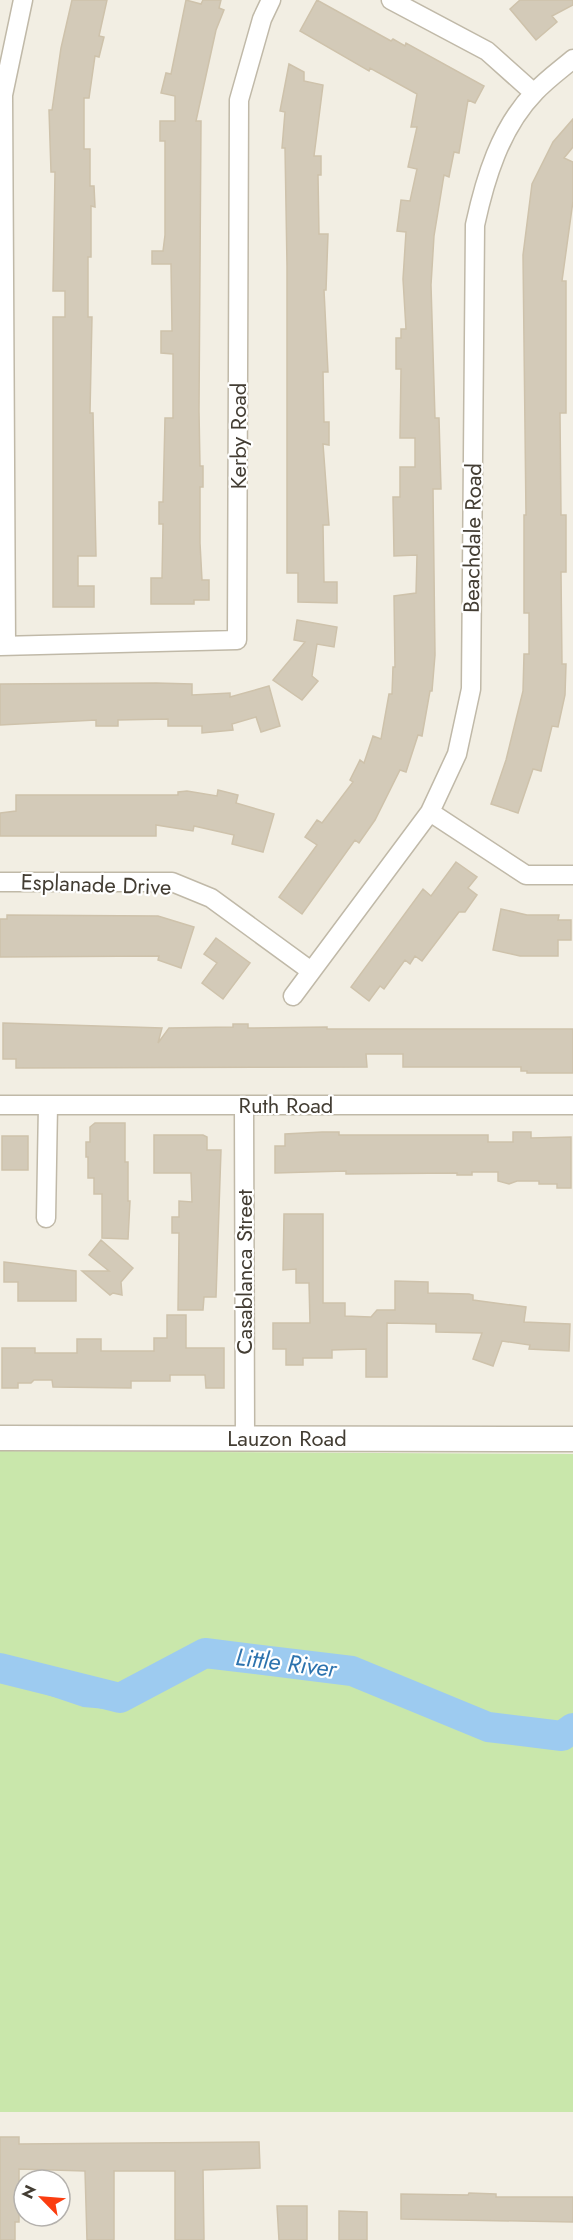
<svg xmlns="http://www.w3.org/2000/svg" width="573" height="2240" font-family="Jost,sans-serif">
  <style>
    .grass { fill: #c9e7ab }
    .water { fill: #9dcbf0 }
    .lines { fill: none; stroke-linecap: round; stroke-linejoin: round }
    .river { stroke: #9dcbf0; stroke-width: 30 }
    .building { fill: #d3cab8; stroke: #cec2ab; stroke-width: 1.5 }
    .minor-casing { stroke: #c0b9a8; stroke-width: 21 }
    .tertiary-casing { stroke: #c0b9a8; stroke-width: 27 }
    .minor { stroke: #fff; stroke-width: 18 }
    .tertiary { stroke: #fff; stroke-width: 24 }
    .labels { text-anchor: middle; stroke-width: 4.5; stroke-linejoin: round; paint-order: stroke }
    .street-label { font-size: 22px; fill: #433d33; stroke: #fff }
    .water-label { font-size: 24px; font-style: italic; fill: #2d73ae; stroke: #fff }
  </style>
  <rect width="100%" height="100%" fill="#f2eee3"/>
  <path class="grass" d="M0,1451l573,3v658h-573z"/>
  <path class="water" d="M0,1656l107,29 -1,24 -23,-2 -83,-28z"/>
  <g class="lines">
    <path class="river" d="M0,1668l120,30 85,-45 147,18 136,56 74,9 11,-8"/>
  </g>
  <path class="building" d="M72,0h35l-8,36 5,1 -5,20 -4,-1 -6,42h-5v51h6v37h4l1,21 -4,-1v51h-3v60h4l-2,96h3l3,143h-18v30h16v21h-41v-290h12v-26h-12l2,-119h-4l-2,-62h3l9,-62z
    M186,0l15,4 2,-4h18l-2,8 5,2 -8,20 -20,91h5l-2,290 1,55h3v21h-3v56l2,37h7v20h-15v4h-43v-26h11l1,-54h-4v-22h4l2,-84h8v-64l-12,-1v-22h11l-1,-67h-19v-13h11l2,-16v-94h-5v-20h15v-25l-14,-3 5,-20 5,1z
    M317,0l74,41 2,-2 12,7 1,-3 78,43 -9,17 -7,-3 -9,53 -5,-1 -5,25 -5,-2 -10,61 -3,49 4,133h4l2,71h-8l2,166 -3,36h-2l-8,45 -4,-1 -12,37 -6,-2 -25,50 -16,23 -4,-3 -53,74 -23,-17 38,-52 -12,-8 12,-17 5,3 31,-41 -3,-2 10,-20 4,3 9,-27 8,3 8,-45h3l1,-27h2l-1,-71 22,-3 1,-38 -23,1 -1,-59h7v-30h15v-29h-15l1,-69h-5v-31h5v-9h5l-3,-50 3,-47 -9,-1 4,-31 9,1 7,-32 -9,-2 9,-40h-6l6,-33 -47,-26 -1,3 -69,-40z
    M520,0h53v5l-21,11 5,6 -21,18 -26,-31z
    M289,64l15,8v9l19,4 -9,71h7v19h-3l1,59h9l-2,56h-2l4,82h-5l1,50h5v23l-6,-1 6,81h-6l1,57h13v21l-39,-1v-29h-11v-307l-2,-118h-3l3,-36 -5,-1z
    M573,119v28l-9,11 9,4v39l-11,80h4v132h-6l1,102h5v57h-5l1,92h4l-1,31 -7,32 -6,-1 -11,45 -8,-2 -15,44 -27,-9 15,-44 17,-69 1,-37h5v-41h-5v-98h2l-3,-260 9,-71 21,-42z
    M297,620l40,7 -3,20 -17,-3 -5,32 6,5 -16,19 -29,-20 32,-38 -11,-2z
    M156,683l36,1v11l38,-2v4l39,-11 11,40 -19,6 -5,-15 -24,7 1,6 -31,3v-7h-34v-7l-50,1v6h-22v-6l-96,5v-41z
    M218,790l20,5 -2,8 38,11 -11,38 -31,-8 2,-9 -40,-9 -1,5 -37,-6v11h-156v-23l16,-2v-16h162v-3l9,-1 30,5z
    M456,862l21,15 -9,11 9,7 -12,17h-6l-37,49 -7,-5 -5,8 -5,-4 -21,29 -4,-3 -11,15 -18,-14 72,-98 8,7z
    M501,909l26,6h32l-1,5h13v20h-13v16h-38l-27,-6z
    M7,915l151,1 36,11 -13,41 -23,-8 1,-4 -159,1v-38h7z
    M216,938l34,25 -27,36 -21,-16 15,-20 -13,-9z
    M3,1023l159,5 -4,15 11,-15 64,-1v-3h15v4l79,-1v2h246v44h-46v-2h-6v-4h-118v-13h-37l1,13 -351,1v-9h-13z
    M95,1123h30v39h3v39h2l-2,38 -26,-1v-44h-8v-16h-6v-21h-2v-15h4v-15z
    M322,1132h17v3h149v7h25v-10h18v6l40,-1v51h-14v-4h-18v-3h-22l-8,3 -11,-3v-9h-26v3h-15v-2l-111,1v-3l-71,2v-27h10v-12z
    M154,1135h49l4,2v13h14l-5,147h-12l-1,13h-25l1,-77h-7v-16h7v-16l13,1 -1,-29h-37z
    M2,1136h26v34h-26z
    M284,1214h39v89h22v13l26,1 6,-7h18v-29l33,1v11l41,1 4,1v5l53,7 -2,15 46,2 -1,27 -40,-2 1,-4 -28,-4 -9,25 -20,-7 9,-26 -46,-1v-8l-49,-1v54h-21v-28l-34,1v8h-29v7h-17v-16h-13v-26h37l-1,-40h-13v-14l-13,1z
    M101,1240l32,28 -12,14 1,13 -9,-2 -3,2 -28,-24h27l-20,-16z
    M4,1262l72,9v30h-58v-19h-14z
    M167,1315h19v33h38v40h-18l-1,-13h-35v6h-39v7l-78,-1 -1,-7h-18l-3,3h-13v5h-16v-40h33v5h42v-14h24v12h53v-13h13z
    M0,2137h19v7l240,-2 1,26 -57,2 1,70h-29v-69h-61v69h-27l-2,-69 -66,-2v53h-4v18h-15z
    M469,2193l27,1v3h77v25l-172,-3v-25l67,1z
    M277,2206h30v34h-28z
    M339,2211l28,1v28h-28z"/>
  <g class="lines">
    <defs>
      <path id="minor" d="M391,0l96,51 47,42
        M0,646l237,-6 2,-540 23,-81 9,-19
        M6,646l-3,-551 20,-95
        M430,812l96,63h47
        M0,882h172l39,16 100,73
        M293,996l137,-184 27,-58 14,-65 4,-464c10,-46 25,-97 60,-133 11,-12 25,-22 38,-33
        M0,1105h573
        M244,1105l1,333
        M46,1218l2,-113"/>
      <path id="tertiary" d="M0,1438l573,1"/>
    </defs>
    <use href="#minor" class="minor-casing"/>
    <use href="#tertiary" class="tertiary-casing"/>
    <use href="#minor" class="minor"/>
    <use href="#tertiary" class="tertiary"/>
  </g>
  <g class="labels">
    <g class="street-label">
      <text transform="translate(238 436) rotate(-90)" y="8">Kerby Road</text>
      <text transform="translate(472 538) rotate(-89)" y="8">Beachdale Road</text>
      <text transform="translate(96 884) rotate(2)" y="8">Esplanade Drive</text>
      <text x="286" y="1113">Ruth Road</text>
      <text transform="translate(244 1272) rotate(-90)" y="8">Casablanca Street</text>
      <text x="287" y="1446">Lauzon Road</text>
    </g>
    <g class="water-label">
      <text transform="translate(286 1663) rotate(7)" y="8">Little River</text>
    </g>
  </g>
  <g transform="translate(42 2198) rotate(295)"><circle r="28" fill="#ffffff" stroke="#b4b1ad" stroke-width="1.5"/>
  <path d="M0-4.5L10 22L0 15L-10 22Z" fill="#fb3d10"/>
  <text y="-9" font-size="16" font-weight="bold" text-anchor="middle" fill="#433d33">N</text>
  </g>
</svg>
